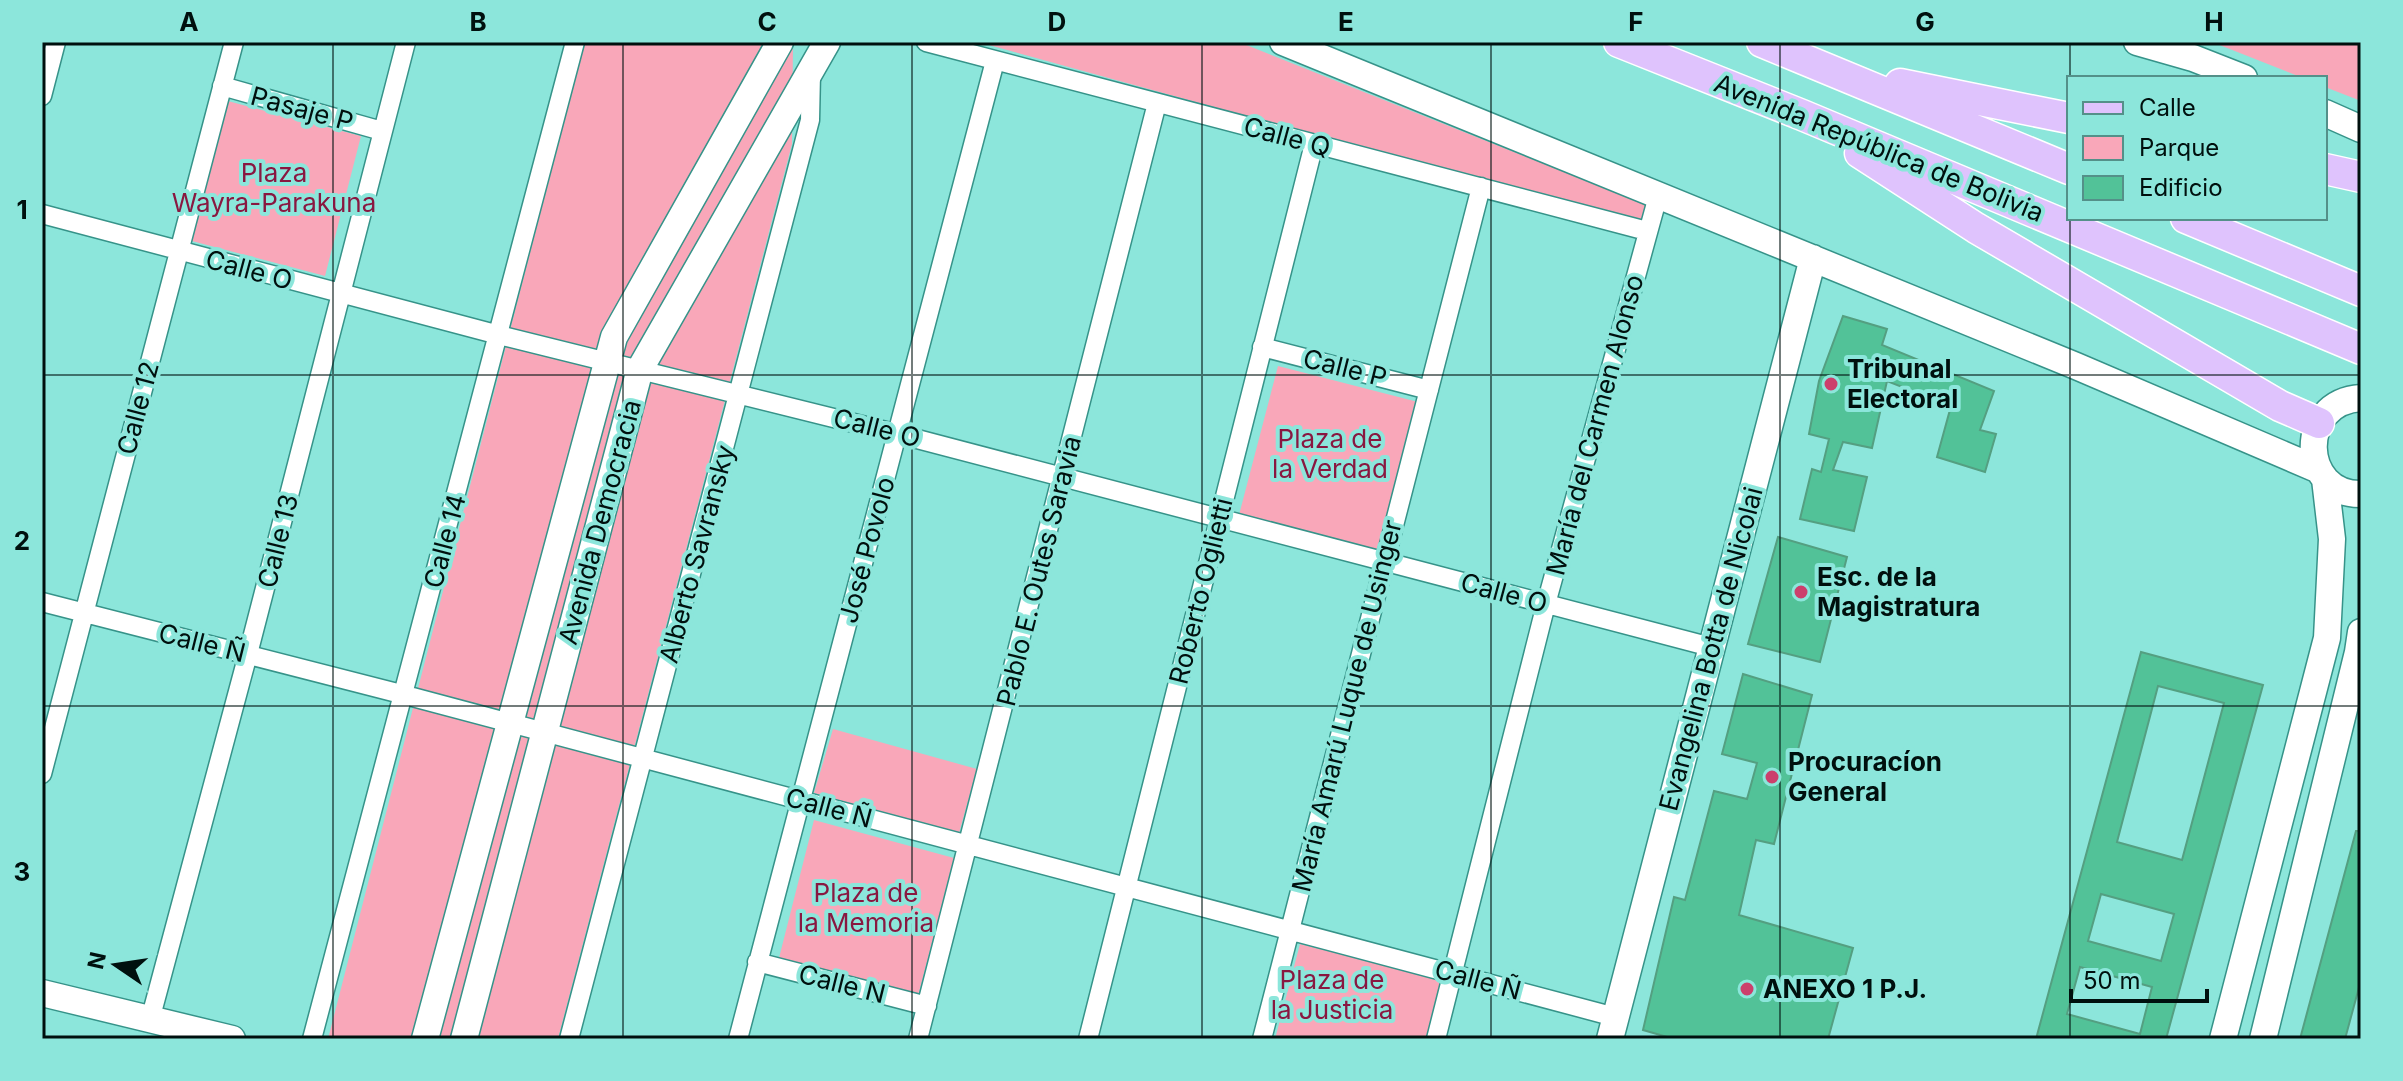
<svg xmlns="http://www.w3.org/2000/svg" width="2403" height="1081" font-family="Inter,sans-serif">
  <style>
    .green { fill: #f9a7b9 }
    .building { fill: #52c298; stroke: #549f81; stroke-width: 2; fill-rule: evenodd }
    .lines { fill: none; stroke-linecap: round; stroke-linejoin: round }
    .street-casing { stroke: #369389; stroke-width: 21 }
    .secondary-casing { stroke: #369389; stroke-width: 29 }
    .primary-casing { stroke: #fff; stroke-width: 33 }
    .street { stroke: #fff; stroke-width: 18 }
    .secondary { stroke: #fff; stroke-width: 26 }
    .primary { stroke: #dfc3fd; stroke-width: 30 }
    .grid { fill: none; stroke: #00100e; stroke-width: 2; stroke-opacity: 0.55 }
    .poi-dot { fill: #cc3f6c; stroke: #8ce6db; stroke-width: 3 }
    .labels { text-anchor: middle; stroke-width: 8; stroke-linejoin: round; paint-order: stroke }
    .street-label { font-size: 26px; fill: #00100e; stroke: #8ce6db }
    .park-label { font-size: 26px; fill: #891740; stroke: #8ce6db }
    .poi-label { font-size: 26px; font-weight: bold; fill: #00100e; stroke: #8ce6db; text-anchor: start }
    .neatline { fill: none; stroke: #00100e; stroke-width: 3 }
    .grid-label { font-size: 26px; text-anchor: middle; font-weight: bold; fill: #00100e }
  </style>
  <rect width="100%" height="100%" fill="#8ce6db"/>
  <path class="green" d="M584,42h209l-1,102 -234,895h-230z
    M978,42h261l413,165 -7,19z
    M2212,42h149v59l-36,-14v-9h-22z
    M224,100l137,36 -36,140 -137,-36z
    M1278,366l140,36 -38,149 -141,-36z
    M833,729l144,40 -18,64 -145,-40z
    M814,820l140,38 -36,138 -139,-38z
    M1300,944l144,36 -15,59h-154z"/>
  <path class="building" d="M1843,316l44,13 -5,16 112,46 -14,39 16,4 -11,38 -48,-15 14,-51 -64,-25 -15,67 -29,-6 -10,28 34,7 -13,54 -54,-12 12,-50 9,3 8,-33 -20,-5 10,-53z
    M1778,537l69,20 -27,105 -72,-18z
    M2141,652l122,33 -97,354h-130zM2158,686l66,17 -42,157 -65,-18zM2101,894l73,20 -13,47 -73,-20zM2080,967l72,20 -12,47 -73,-20z
    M1743,674l69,21 -38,149 -18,-4 -17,75 114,33 -25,91h-154l-31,-9 31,-133 11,3 29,-109 33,8 10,-36 -35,-9z
    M2356,831h5v149l-16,59h-45z"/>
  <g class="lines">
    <defs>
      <path id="street" d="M926,42l721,189
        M222,86l160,45
        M42,96l14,-54
        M42,214l457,121 399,99 813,213
        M1262,347l167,43
        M42,602l363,93 1210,322
        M42,774l192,-732
        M757,962l170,44
        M150,1020l98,-366 158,-612
        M312,1039l263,-997
        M569,1039l241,-919 1,-47
        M738,1039l257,-978
        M918,1039l239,-936
        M1088,1039l226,-895
        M1262,1039l219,-852
        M1436,1039l110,-435 112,-408"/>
      <path id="secondary" d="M1283,42l793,324 243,104
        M2137,42l56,16 51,20
        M2325,113l36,16
        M2361,398c-65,4 -61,97 0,96
        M42,993l190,46
        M425,1039l189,-702 166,-295
        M464,1039l176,-670 187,-327
        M1610,1039l203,-781
        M2223,1039l104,-401 5,-99 -7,-60
        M2263,1039l95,-387 3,-20"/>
      <path id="primary" d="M1619,42l183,73 559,234
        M1762,42l307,127
        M1900,84l169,34
        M1860,153l116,75 304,178 39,17
        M2325,169l36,8
        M2186,218l175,73"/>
    </defs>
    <use href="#street" class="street-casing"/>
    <use href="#secondary" class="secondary-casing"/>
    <use href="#primary" class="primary-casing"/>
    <use href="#street" class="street"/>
    <use href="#secondary" class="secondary"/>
    <use href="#primary" class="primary"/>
  </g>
  <path class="grid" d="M333,42v997M623,42v997M912,42v997M1202,42v997M1491,42v997M1780,42v997M2070,42v36M2070,218v821M42,375h2319M42,706h2319"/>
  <g class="poi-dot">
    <circle cx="1831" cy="384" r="8"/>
    <circle cx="1801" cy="592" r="8"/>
    <circle cx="1772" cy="777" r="8"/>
    <circle cx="1747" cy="989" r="8"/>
  </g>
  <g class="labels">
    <g class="street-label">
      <text transform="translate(302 109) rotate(15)" y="9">Pasaje P</text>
      <text transform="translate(1287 137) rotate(15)" y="9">Calle Q</text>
      <text transform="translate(1879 148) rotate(22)" y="9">Avenida República de Bolivia</text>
      <text transform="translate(249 270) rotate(15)" y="9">Calle O</text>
      <text transform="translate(1345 368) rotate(14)" y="9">Calle P</text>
      <text transform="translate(138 408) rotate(-75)" y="9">Calle 12</text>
      <text transform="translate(1595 425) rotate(-75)" y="9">María del Carmen Alonso</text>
      <text transform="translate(877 428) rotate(14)" y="9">Calle O</text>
      <text transform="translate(600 522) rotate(-75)" y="9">Avenida Democracia</text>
      <text transform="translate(278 541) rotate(-76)" y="9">Calle 13</text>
      <text transform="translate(445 541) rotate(-75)" y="9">Calle 14</text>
      <text transform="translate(867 550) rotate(-75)" y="9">José Povolo</text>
      <text transform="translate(697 554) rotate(-75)" y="9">Alberto Savransky</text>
      <text transform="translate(1039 571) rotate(-76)" y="9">Pablo E. Outes Saravia</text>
      <text transform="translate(1201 591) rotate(-76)" y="9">Roberto Oglietti</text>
      <text transform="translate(1504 593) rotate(15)" y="9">Calle O</text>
      <text transform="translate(202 643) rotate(14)" y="9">Calle Ñ</text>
      <text transform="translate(1711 649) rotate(-75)" y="9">Evangelina Botta de Nicolai</text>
      <text transform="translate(1347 706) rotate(-76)" y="9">María Amarú Luque de Usinger</text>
      <text transform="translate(829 808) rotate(15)" y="9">Calle Ñ</text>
      <text transform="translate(1478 980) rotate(15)" y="9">Calle Ñ</text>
      <text transform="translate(842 984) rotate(14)" y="9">Calle N</text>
    </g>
    <g class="park-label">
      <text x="274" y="182">Plaza<tspan x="274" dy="30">Wayra-Parakuna</tspan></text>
      <text x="1330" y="448">Plaza de<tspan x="1330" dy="30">la Verdad</tspan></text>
      <text x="866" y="902">Plaza de<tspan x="866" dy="30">la Memoria</tspan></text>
      <text x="1332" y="989">Plaza de<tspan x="1332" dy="30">la Justicia</tspan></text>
    </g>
    <g class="poi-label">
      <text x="1847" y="378">Tribunal<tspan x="1847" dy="30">Electoral</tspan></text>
      <text x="1817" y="586">Esc. de la<tspan x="1817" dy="30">Magistratura</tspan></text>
      <text x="1788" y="771">Procuracíon<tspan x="1788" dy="30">General</tspan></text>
      <text x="1763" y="998">ANEXO 1 P.J.</text>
    </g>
  </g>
  <rect width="2403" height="1081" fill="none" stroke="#8ce6db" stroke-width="88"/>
  <rect x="2067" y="76" width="260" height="144" fill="#8ce6db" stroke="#549089" stroke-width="2"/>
  <rect x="2083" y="102" width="40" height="12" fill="#dfc3fd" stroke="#549089" stroke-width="2"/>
  <text x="2139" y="116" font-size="24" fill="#00100e">Calle</text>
  <rect x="2083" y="136" width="40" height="24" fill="#f9a7b9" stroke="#549089" stroke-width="2"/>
  <text x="2139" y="156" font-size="24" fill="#00100e">Parque</text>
  <rect x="2083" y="176" width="40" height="24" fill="#52c298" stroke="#549089" stroke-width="2"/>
  <text x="2139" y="196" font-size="24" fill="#00100e">Edificio</text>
  <g transform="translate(116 965) rotate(283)" stroke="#8ce6db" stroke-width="6" paint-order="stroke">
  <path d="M0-6L14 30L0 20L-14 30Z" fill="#00100e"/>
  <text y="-12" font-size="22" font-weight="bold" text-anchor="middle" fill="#00100e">N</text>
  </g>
  <path d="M2071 989v12h136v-12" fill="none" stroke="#00100e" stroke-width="4"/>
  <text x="2083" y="989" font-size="24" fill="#00100e" stroke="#8ce6db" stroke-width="6" paint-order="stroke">50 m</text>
  <rect x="44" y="44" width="2315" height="993" class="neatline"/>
  <g class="grid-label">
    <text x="189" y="31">A</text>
    <text x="478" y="31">B</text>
    <text x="767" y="31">C</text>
    <text x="1057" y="31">D</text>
    <text x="1346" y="31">E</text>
    <text x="1636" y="31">F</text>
    <text x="1925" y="31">G</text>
    <text x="2214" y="31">H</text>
    <text x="22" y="219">1</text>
    <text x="22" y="550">2</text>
    <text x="22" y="881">3</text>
  </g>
</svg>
